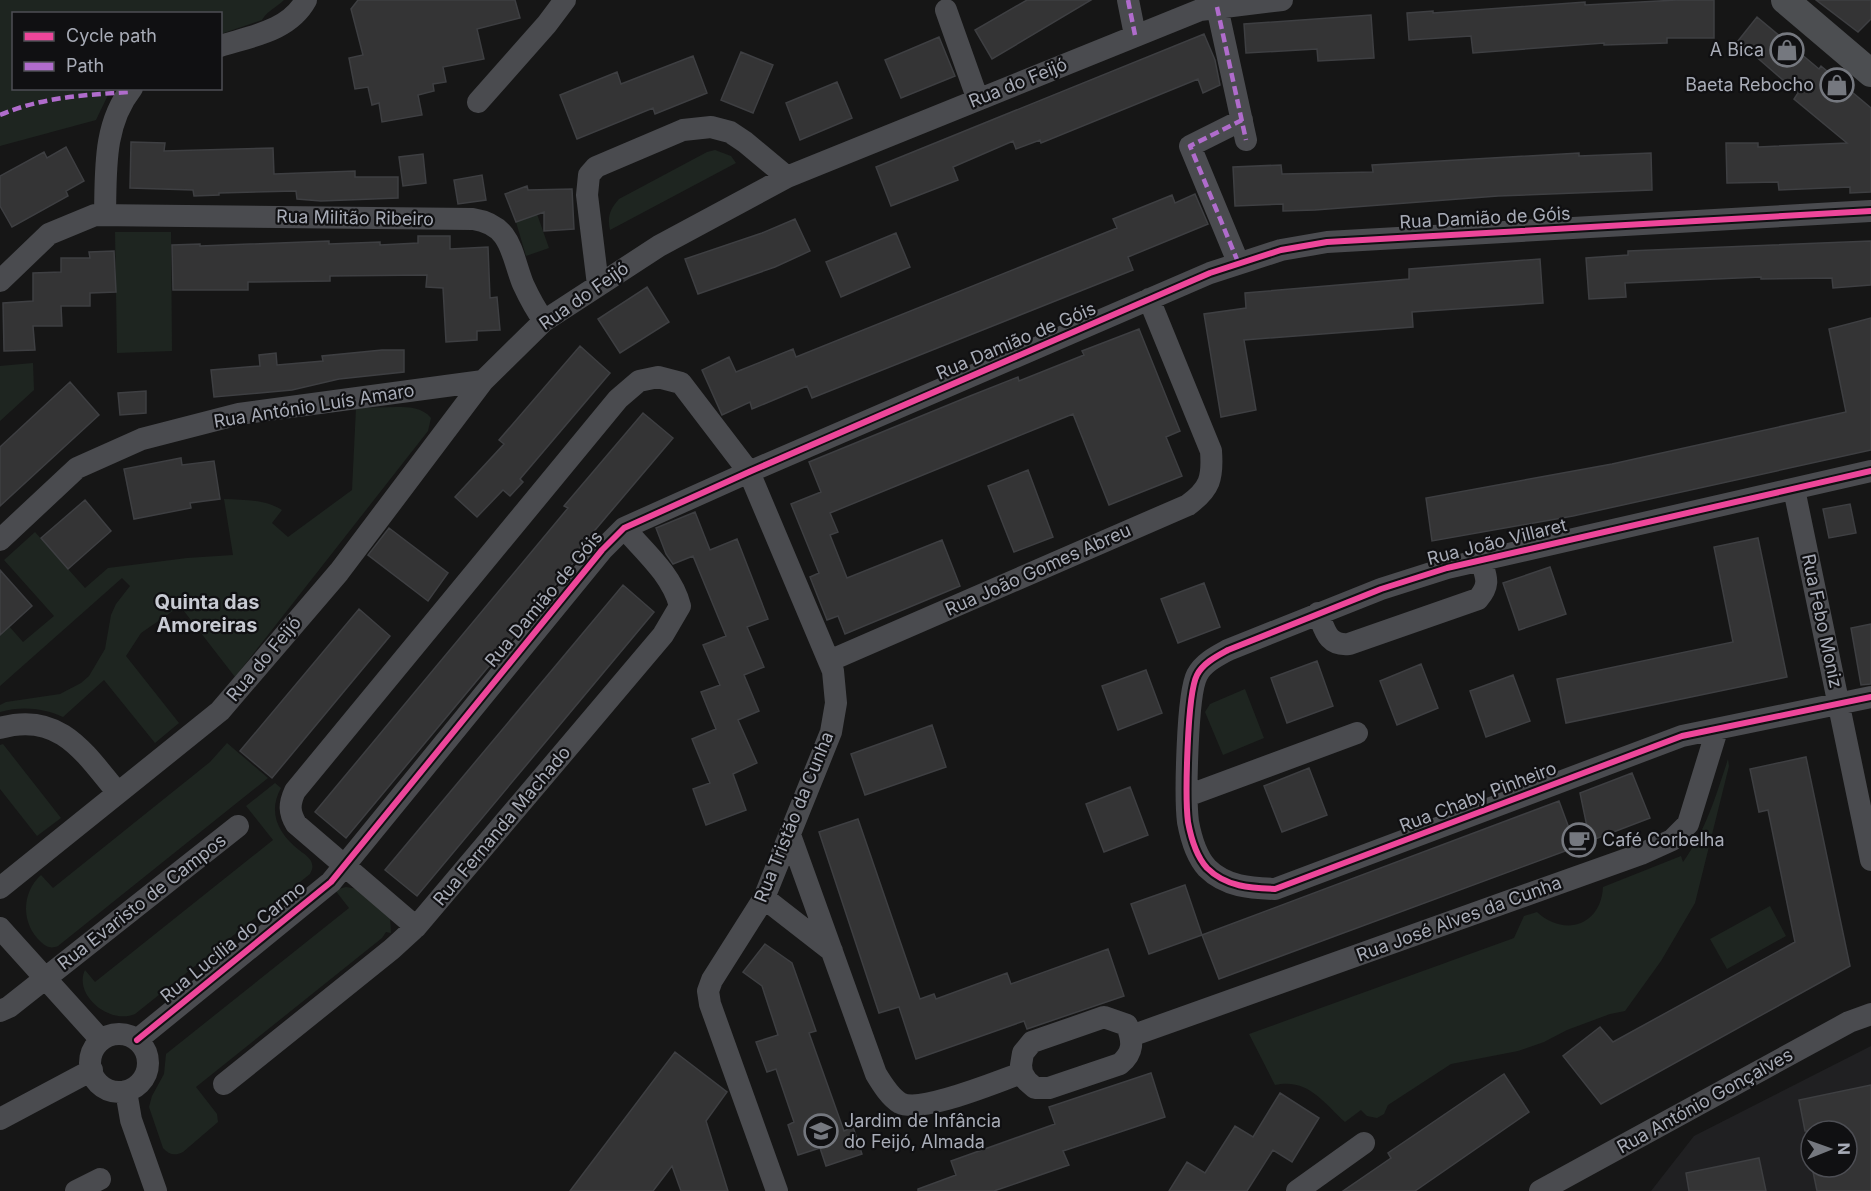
<svg xmlns="http://www.w3.org/2000/svg" width="1871" height="1191" font-family="Inter,sans-serif">
  <style>
    .built { fill: #202022; fill-rule: evenodd }
    .green { fill: #1e2520 }
    .building { fill: #343435; stroke: #3e3f42; stroke-width: 1.5 }
    .lines { fill: none; stroke-linecap: round; stroke-linejoin: round }
    .minor { stroke: #4a4b4f; stroke-width: 22 }
    .major { stroke: #4c4e51; stroke-width: 28 }
    .quiet { stroke: #b06ccc; stroke-width: 4.5; stroke-dasharray: 9 4.5; stroke-linecap: butt }
    .cycleway-casing { stroke: #101012; stroke-width: 10 }
    .cycleway { stroke: #ed469a; stroke-width: 6 }
    .labels { text-anchor: middle; stroke-width: 4.5; stroke-linejoin: round; paint-order: stroke }
    .poi-label { font-size: 18px; fill: #a8acb7; stroke: #101012; text-anchor: end }
    .street-label { font-size: 18px; fill: #a8acb7; stroke: #101012 }
    .neighbourhood-label { font-size: 20px; font-weight: bold; fill: #c8cbd3; stroke: #101012 }
  </style>
  <rect width="100%" height="100%" fill="#161616"/>
  <path class="built" d="M1871,1046v145h-220l43,-55zM1811,1131h36v36h-36z"/>
  <path class="green" d="M0,0h284c-8,8 -16,10 -22,20l-41,14 -1,-20h-206v74l99,1 -5,6 -12,25 -96,26z
    M715,150l16,6 5,7 -126,67c-3,-13 0,-21 9,-31l88,-47z
    M537,214l12,34 -23,8 -10,-34z
    M115,232h56l1,119 -55,2z
    M33,363l1,27 -34,31v-55z
    M396,407c13,0 26,0 35,11l-3,13 -193,246 -55,-71 -39,27 -15,23 53,67 -24,20 -51,-63 -41,37c-20,-9 -41,-11 -63,-5v-7l6,-3 54,-8 21,-11 8,-7 16,-27 6,-34 5,-11 14,-18 -8,-8 -122,108v-70l23,26 31,-26 -50,-56 31,-28 50,56 23,-20 79,-10 46,-3 -9,-56c20,1 41,0 58,11l-10,13 16,14 64,-47 4,-82z
    M1245,689l19,49 -41,17 -18,-43 5,-8z
    M227,743l41,35 -210,168c-7,3 -12,1 -17,-4 -20,-18 -20,-49 0,-67l12,13 157,-126z
    M3,744l58,74 -24,18 -37,-47v-44z
    M1728,759l1,7 -34,137 -34,58 -36,50 -15,3 -43,16 -23,12 -26,9 -67,13 -63,41 -4,9 -7,4 -10,-2 -6,-6 -16,12c-22,-20 -37,-44 -70,-37l-26,-51 265,-96 10,-22 13,-4c27,25 64,14 66,-25l78,-31 2,6c23,-32 33,-66 45,-103z
    M275,783l6,5c-14,25 -2,46 18,62 5,4 12,8 13,14 1,4 0,6 -2,10l-175,140c-25,11 -62,-19 -50,-44l10,12 178,-142 -27,-34z
    M346,887l11,2 33,29 1,15 -5,-1 -4,6 -186,149 21,27 1,8 -35,30c-8,4 -14,3 -20,-4l-14,-41 3,-11 12,-22 2,-20 183,-146 -14,-18z
    M1770,906l16,30 -59,33 -17,-30z"/>
  <path class="building" d="M358,0h157l5,18 -43,11 7,30 -41,8 3,15 -13,2 1,7 -16,4 4,20 -40,7 -3,-19 -7,2 -4,-18 -13,2 -6,-31 14,-3 -12,-46z
    M1027,0h64l-99,59 -17,-29z
    M1677,0h37v38h-47v5l-63,2v-2l-131,10 -2,-17 -62,4 -2,-27 26,-2v2l152,-11v3z
    M1816,0h55v19l-13,13z
    M1371,15l3,43 -56,3 -1,-12 -71,4 -2,-29z
    M1757,17l62,52 2,-3 50,42v84l-21,1v-6l-71,3 -1,-8 -51,1 -1,-40h32v4l89,-4 -53,-44 4,-6 -60,-52z
    M1204,34l11,26 5,25 -17,8 -5,-14 -157,64 -1,-3 -24,9 -3,-8 -60,26 5,13 -67,26 -15,-39z
    M939,37l16,39 -54,22 -16,-38z
    M741,52l32,13 -20,48 -32,-13z
    M693,56l14,37 -52,21 -2,-6 -76,31 -17,-44 57,-23 4,12z
    M837,82l15,36 -52,22 -14,-37z
    M131,142l34,1 -1,8 109,-3 1,26 81,-3v6h43v21l-77,3 -24,-2 -1,-8 -77,2v2l-25,1 -1,-6 -63,-2z
    M66,147l18,34 -18,10 2,5 -56,31 -12,-21v-30l44,-24 3,6z
    M1579,153v3l72,-3 1,37 -154,6 -183,14 -32,1v-7l-48,2 -2,-39 48,-2 1,9 91,-2 -1,-7z
    M423,154l3,29 -23,3 -4,-29z
    M482,175l4,25 -28,4 -4,-24z
    M527,186l1,4 44,-1 2,40 -30,2v-19l-28,10 -11,-28z
    M1195,194l13,30 -80,33 5,13 -321,128 -5,-12 -55,23 -2,-7 -28,13 -20,-45 27,-13 7,15 57,-23 3,8 321,-129 -4,-9 59,-24 3,8z
    M795,219l15,32 -35,16 -77,27 -13,-35 77,-26z
    M896,233l14,34 -69,30 -15,-35z
    M418,236h32v13l38,-2 2,51 7,-1 3,33 -23,1v9l-31,2 -3,-54 -17,-1 1,-12 -97,1v5l-82,1v8h-75l-1,-45 28,-1v2l129,-5v3l51,-2v3l38,-2z
    M1871,241v44l-38,3 -1,-10 -71,1v-2l-136,6 1,14 -37,2 -3,-41 42,-3v-4z
    M114,251l2,41 -26,1v13h-29l1,20h-29l2,24 -31,1 -1,-48 30,-2v-28l28,-1v-14h29l-1,-6z
    M1540,259l3,44 -131,9 1,15 -169,13 12,70 -35,7 -17,-103 42,-6 -1,-15 164,-14v-10z
    M647,287l22,35 -49,31 -22,-34z
    M1871,318v132l-298,66 -141,25 -6,-43 186,-34 234,-52 -17,-83z
    M1139,329l41,102 -14,6 16,39 -73,29 -36,-91 -35,14 -208,85 8,19 -8,3 17,43 95,-38 18,46 -115,48 -7,-18 -11,4 -17,-43 9,-4 -28,-69 30,-12 -12,-30 161,-66 48,-19 1,4 65,-26 -2,-4z
    M580,346l30,27 -90,106 3,3 -13,14 -7,-6 -26,27 -22,-20 49,-53 -5,-4z
    M382,350h22v22l-65,7 -47,11 -78,7 -3,-27 49,-4 -1,-11 17,-2 1,12 46,-4 -1,-5z
    M70,382l29,33 -99,91v-59z
    M146,391v22l-26,2 -2,-22z
    M643,413l30,25 -94,111 3,3 -78,96 -158,190 -31,-26 253,-304 -4,-2z
    M181,458l1,7 32,-4 6,38 -30,4 1,5 -57,11 -10,-50z
    M1028,470l25,67 -39,15 -26,-66z
    M85,500l26,31 -43,38 -27,-31z
    M1850,504l6,29 -27,5 -6,-29z
    M695,512l15,38 27,-11 31,80 -21,8 17,40 -20,8 15,36 -21,9 19,43 -24,11 13,36 -40,15 -13,-36 17,-6 -18,-44 24,-10 -15,-37 19,-7 -17,-40 23,-9 -33,-80 -20,8 -7,-10 -10,-26z
    M389,528l59,45 -20,28 -60,-46z
    M1758,538l29,139 -221,46 -9,-44 176,-37 -19,-95z
    M1550,567l16,47 -47,16 -16,-47z
    M0,570l32,36 -32,29z
    M1204,583l16,44 -42,16 -17,-44z
    M623,585l31,27 -237,284 -32,-26z
    M359,609l31,27 -118,142 -32,-27z
    M1871,624v60l-10,1 -10,-57z
    M1317,661l16,45 -46,17 -16,-45z
    M1421,664l17,44 -41,17 -17,-44z
    M1146,670l16,43 -44,17 -16,-44z
    M1513,675l17,46 -44,16 -16,-46z
    M932,725l14,42 -81,28 -14,-41z
    M1806,757l44,209 -249,138 -38,-48 37,-29 13,15 182,-100 -27,-132 -9,2 -9,-43z
    M1309,768l18,47 -45,17 -18,-46z
    M1632,773l18,45 -60,23 -10,-48z
    M1130,787l18,48 -44,17 -18,-48z
    M1559,801l17,46 -357,132 -17,-44z
    M858,819l62,180 14,-5 2,5 71,-26 4,11 97,-35 16,47 -97,33 -3,-8 -108,38 -17,-52 -20,6 -60,-181z
    M1185,885l17,50 -53,19 -18,-50z
    M765,944l27,19 24,68 -7,2 35,98 9,-4 9,27 -36,12 -6,-18 -22,7 -10,-30 6,-3 -18,-53 -9,3 -11,-30 22,-7 -16,-49 -19,-14z
    M675,1052l52,40 -21,29 22,70h-47l-9,-25 -19,25h-83z
    M1151,1073l14,44 -102,34 6,14 -75,26h-76v-2l38,-14 -5,-14 104,-37 -6,-17z
    M1504,1074l25,38 -114,79h-72l48,-33 -3,-5z
    M1871,1085v106h-54l-5,-24h35v-36h-42l-6,-31z
    M1280,1093l39,25 -27,44 -19,-12 -26,41h-78l18,-29 18,11 30,-47 18,11z
    M1759,1158l7,33h-77l-3,-18z"/>
  <g class="lines">
    <path class="minor" d="M1128,0l7,35
      M1217,7l29,133
      M946,10l32,90
      M220,46c32,-10 69,-15 86,-46
      M478,102l69,-78 18,-24
      M105,215c1,-44 -2,-91 27,-127
      M1238,262l-48,-116 52,-26
      M0,281l49,-47 46,-19 378,4c39,6 38,35 50,65 6,13 13,26 21,37
      M598,285l-11,-90 2,-20 7,-8 87,-37 28,-3 19,5 15,10 42,35
      M1871,471l-424,97 -66,21 -153,61c-11,6 -25,13 -31,25 -10,19 -12,123 -9,147 3,16 8,34 19,46 19,19 44,20 68,21l407,-153 189,-39
      M1794,489l77,371
      M0,540l77,-72 65,-29 97,-25 244,-33
      M1318,613c7,17 9,33 31,31l129,-45c13,-15 8,-22 3,-39
      M829,661l359,-156c22,-16 25,-27 23,-54l-62,-152
      M0,728c59,-17 84,24 117,64
      M1187,796l170,-63
      M790,835l86,239c6,10 14,23 24,29 22,11 98,-22 122,-30
      M0,888l220,-177 119,-139 144,-191 61,-60 115,-75 128,-69 413,-167 82,-10
      M764,898l68,53
      M416,927l-120,-103c-7,-12 -7,-20 -1,-33l323,-392 21,-18 19,-4 23,6 68,89 84,199 3,32 -5,29 -67,166 -52,82 -4,11 2,13 67,187
      M0,928l101,112
      M0,1011l9,-4 229,-181
      M1104,1017l23,8c6,17 7,27 -7,39l-71,24h-14l-8,-7 -5,-8 -1,-8 2,-12 9,-11z
      M90 1063a29 29 0 1 1 58 0a29 29 0 1 1-58 0Z
      M1131,1036l510,-182 31,-14 16,-16 29,-94
      M137,1040l194,-158 271,-332 22,-22 125,-56 461,-199 71,-23 46,-8 544,-31
      M224,1084l168,-135 24,-22 247,-292 17,-29c-8,-31 -35,-54 -56,-78
      M126,1091l5,29 25,71
      M0,1119l92,-49
      M76,1191l24,-12
      M1297,1191l67,-48
      M1540,1191l309,-169 22,-8"/>
    <path class="major" d="M1785,0l86,73"/>
    <path class="quiet" d="M1128,0l7,35
      M1217,7l29,133
      M0,115c42,-18 85,-20 129,-23
      M1238,262l-48,-116 52,-26"/>
    <defs>
      <path id="cycleway" d="M1871,471l-424,97 -66,21 -153,61c-11,6 -25,13 -31,25 -10,19 -12,123 -9,147 3,16 8,34 19,46 19,19 44,20 68,21l407,-153 189,-39
        M137,1040l194,-158 271,-332 22,-22 125,-56 461,-199 71,-23 46,-8 544,-31"/>
    </defs>
    <use href="#cycleway" class="cycleway-casing"/>
    <use href="#cycleway" class="cycleway"/>
  </g>
  <defs>
    <symbol id="shop-ring" viewBox="-11 -11 22 22"><circle r="9.5" fill="#101012" stroke="#75787f" stroke-width="1.5"/><path d="M-5-2.5h2.3a2.7 3.5 0 0 1 5.4 0H5L5.5 6h-11ZM-1.5-2.5h3a1.5 2.3 0 0 0-3 0Z" fill="#75787f"/></symbol>
    <symbol id="cafe-ring" viewBox="-11 -11 22 22"><circle r="9.5" fill="#101012" stroke="#75787f" stroke-width="1.5"/><path d="M-5.5-4.5H6V0H3Q3 3.5 0 3.5H-2.5Q-5.5 3.5-5.5 0ZM3-3.2v2h1.7v-2ZM-6 4.5H4V6H-6Z" fill="#75787f"/></symbol>
    <symbol id="school-ring" viewBox="-11 -11 22 22"><circle r="9.5" fill="#101012" stroke="#75787f" stroke-width="1.5"/><path d="M0-5L7-2L0 1L-7-2ZM-4 1L0 2.5L4 1V4Q0 6-4 4Z" fill="#75787f"/></symbol>
  </defs>
  <g fill-rule="evenodd">
    <use href="#shop-ring" x="1768" y="31" width="38" height="38"/>
    <use href="#shop-ring" x="1818" y="66" width="38" height="38"/>
    <use href="#cafe-ring" x="1560" y="821" width="38" height="38"/>
    <use href="#school-ring" x="802" y="1112" width="38" height="38"/>
  </g>
  <g class="labels">
    <g class="poi-label">
      <text x="1764" y="56">A Bica</text>
      <text x="1814" y="91">Baeta Rebocho</text>
      <text x="1602" y="846" text-anchor="start">Café Corbelha</text>
      <text x="844" y="1127" text-anchor="start">Jardim de Infância<tspan x="844" dy="21">do Feijó, Almada</tspan></text>
    </g>
    <g class="street-label">
      <text transform="translate(1018 83) rotate(-22)" y="6">Rua do Feijó</text>
      <text transform="translate(355 218) rotate(1)" y="6">Rua Militão Ribeiro</text>
      <text transform="translate(1485 218) rotate(-3)" y="6">Rua Damião de Góis</text>
      <text transform="translate(584 296) rotate(-35)" y="6">Rua do Feijó</text>
      <text transform="translate(1016 341) rotate(-23)" y="6">Rua Damião de Góis</text>
      <text transform="translate(314 406) rotate(-9)" y="6">Rua António Luís Amaro</text>
      <text transform="translate(1497 542) rotate(-14)" y="6">Rua João Villaret</text>
      <text transform="translate(1038 570) rotate(-24)" y="6">Rua João Gomes Abreu</text>
      <text transform="translate(544 599) rotate(-50)" y="6">Rua Damião de Góis</text>
      <text transform="translate(1822 621) rotate(78)" y="6">Rua Febo Moniz</text>
      <text transform="translate(264 659) rotate(-50)" y="6">Rua do Feijó</text>
      <text transform="translate(1478 797) rotate(-21)" y="6">Rua Chaby Pinheiro</text>
      <text transform="translate(794 817) rotate(-68)" y="6">Rua Tristão da Cunha</text>
      <text transform="translate(502 826) rotate(-50)" y="6">Rua Fernanda Machado</text>
      <text transform="translate(142 902) rotate(-38)" y="6">Rua Evaristo de Campos</text>
      <text transform="translate(1459 919) rotate(-20)" y="6">Rua José Alves da Cunha</text>
      <text transform="translate(233 942) rotate(-39)" y="6">Rua Lucília do Carmo</text>
      <text transform="translate(1705 1101) rotate(-29)" y="6">Rua António Gonçalves</text>
    </g>
    <g class="neighbourhood-label">
      <text x="207" y="609">Quinta das<tspan x="207" dy="23">Amoreiras</tspan></text>
    </g>
  </g>
  <rect x="12" y="12" width="210" height="78" fill="#101012" stroke="#4d4e54" stroke-width="1.5"/>
  <rect x="24" y="32" width="30" height="9" fill="#ed469a" stroke="#4d4e54" stroke-width="1.5"/>
  <text x="66" y="42" font-size="18" fill="#a8acb7">Cycle path</text>
  <rect x="24" y="62" width="30" height="9" fill="#b06ccc" stroke="#4d4e54" stroke-width="1.5"/>
  <text x="66" y="72" font-size="18" fill="#a8acb7">Path</text>
  <g transform="translate(1829 1149) rotate(89)"><circle r="28" fill="#101012" stroke="#4d4e54" stroke-width="1.5"/>
  <path d="M0-4.5L10 22L0 15L-10 22Z" fill="#75787f"/>
  <text y="-9" font-size="16" font-weight="bold" text-anchor="middle" fill="#a8acb7">N</text>
  </g>
</svg>
